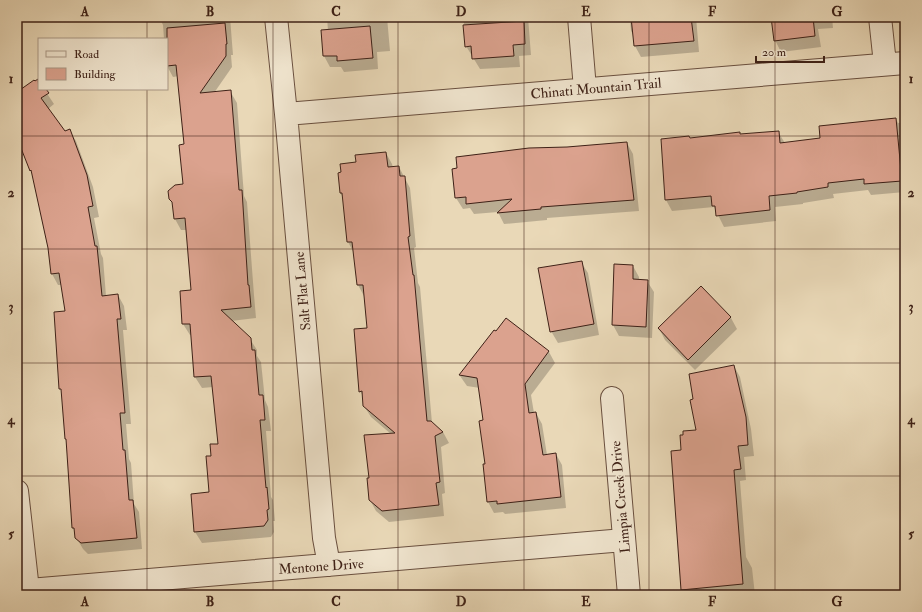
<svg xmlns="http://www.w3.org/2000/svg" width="922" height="612" font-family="'IM FELL Double Pica',serif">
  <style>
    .shadow { fill: #0003 }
    .building { fill: #dba28e; stroke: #3e2117 }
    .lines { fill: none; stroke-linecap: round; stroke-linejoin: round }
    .street-casing { stroke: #694f3f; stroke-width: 24 }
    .street { stroke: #f1e6d0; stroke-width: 22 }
    .grid { fill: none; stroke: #3e2117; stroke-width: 1; stroke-opacity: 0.55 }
    .labels { text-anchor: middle; stroke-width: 3; stroke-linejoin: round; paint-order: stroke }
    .street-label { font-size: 14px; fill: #3e2117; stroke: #f1e6d0 }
    .neatline { fill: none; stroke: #3e2117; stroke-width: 1.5 }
    .grid-label { font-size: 13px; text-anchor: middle; font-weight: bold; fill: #3e2117 }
  </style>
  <rect width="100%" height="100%" fill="#e9d8b7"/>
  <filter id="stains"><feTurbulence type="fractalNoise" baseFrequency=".005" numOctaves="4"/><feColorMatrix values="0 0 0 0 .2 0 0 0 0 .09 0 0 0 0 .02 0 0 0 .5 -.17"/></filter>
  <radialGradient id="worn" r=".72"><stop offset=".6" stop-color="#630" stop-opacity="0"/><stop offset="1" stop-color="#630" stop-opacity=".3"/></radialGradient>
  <path class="shadow" d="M159,17h71l3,38h-2l1,12 -18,26 16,-2 7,12 7,93 3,6 7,93 2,23 -25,3 19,18 7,11v6l4,6 4,38 3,7 3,24h-5l5,66 2,3 2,21h-2l1,11 -3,5 -69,6 -7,-11 15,-39 2,-36 7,-13 -6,-57 -11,1 -7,-11 -3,-42h-2l-7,-11 9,-33 -5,-61h-6l-6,-11 9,-34 1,-40 -6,-69 -6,1 -6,-11v-27h-3l-1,-14z
    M327,17h60l3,34 -13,1 1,17 -34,3 -3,-5h-11l-6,-11 -2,-25h6z
    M460,17h68l3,38 -12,1 1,11 -40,2 -14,-23 -2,-23z
    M630,17h66l3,35 -58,5 -6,-11 -1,-10 -3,-5z
    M772,17h60l1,11 -15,1 3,18 -40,5 -6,-12z
    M38,80l1,9h5l10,15 -6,5 16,23 5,-2 7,11 17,46 6,30 -5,1 7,36 2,4 3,38 12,-1 6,11 3,24h-4l8,94h-5l3,35 2,4 3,41 5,8 3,37 -54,5 -5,-5 -7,-12v-5l-3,-4 -5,-88 -6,-48 -2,-4 6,-76 -4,-27h-4l-6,-11 -3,-26 -16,-74 -14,-35 -2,1v-47z
    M896,119l2,4 7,-1v70l-34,3 -3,-5 -35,4 1,4 -31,5v1l-28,3 1,14 -52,6 -10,-20 -42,4 -6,-11 24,-61 88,-7 7,11 37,-4z
    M627,143l6,11 6,57 -92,7v2l-43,4 -6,-12 -24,2 -4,-6 -7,1 -7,-11 111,-50z
    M386,153l6,11 1,4 6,-1 11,21 6,59 -2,1 4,35 2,4 12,136 11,9 6,11 -8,4 4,46 -3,1 2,22 -55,6 -13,-11 -6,-11v-22l21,-44 -20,-17 -7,-11 -1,-10 -3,-5 8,-62 -4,-33 -6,-11 -4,-32 -6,-11 -4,-44 -4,-5 17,-30z
    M581,262l7,11 11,62 -41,8 -7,-12z
    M615,265l18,1 6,11v4h8l7,11 -2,46 -33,-2 -6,-11z
    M700,287l31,31 6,11 -42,41 -30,-30 -6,-12z
    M506,320l43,32 6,11 -24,32 3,18h2l6,11 5,31 9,-1 6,11 4,43 -61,6 -2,-2 -9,1 -6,-11 -4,-81 -4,-33 -13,-2 -7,-10 34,-45 2,2z
    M734,366l6,11 11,52 3,27 -10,1 2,23 -6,1 6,76 6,11 3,27h-70l-3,-5v-139l15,-20z"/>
  <path class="building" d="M631,17h60l3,24 -60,5z
    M771,17h42l2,19 -41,5z
    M524,21l1,23 -12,1 1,11 -42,3 -1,-13 -6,1 -2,-22z
    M225,23l2,21h-1v12l-26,37 31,-3 8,100h3l6,95h1l2,22 -30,3 30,28 1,12h3l4,45h4l2,25h-5l6,68 1,-1 2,22 -2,1 1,10 -4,6 -70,6 -3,-38 18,-2 -3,-36h5l-1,-12h8l-7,-68 -17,1 -4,-53h-8l-2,-33 11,-1 -6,-72 -11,1 -2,-17 -3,-3 -1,-8 7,-6 8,-1 -4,-39 5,-1 -8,-79 -9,1v-38z
    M370,26l3,32 -36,3v-5h-14l-2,-26z
    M38,79l1,10h7l3,4 -8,5 24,33 5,-2 17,46 6,31 -5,1 7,39h2l5,50 16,-2 3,25h-4l8,94h-5l3,37h2l4,50h4l4,38 -56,5 -6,-5 -1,-10h-2l-6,-89h-1l-4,-50h-2l-5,-77 11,-1 -6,-38 -8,1 -3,-26 -17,-78 -1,1 -13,-33v-46l17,-12 1,1z
    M896,118l6,63 -38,3v-5l-36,4v4l-31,5v1l-28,3 1,14 -54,6 -1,-10h-3l-1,-10 -46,4 -4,-61 28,-3 1,2 50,-6v2l39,-3 1,12 40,-5 -1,-12z
    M627,142l7,58 -93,7v2l-44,4 15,-14 -46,5v-7l-11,1 -3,-29 5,-1 -1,-11 73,-9 38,-1z
    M386,152l2,15 11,-1 1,10h5l5,60 -2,1 5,38h1l13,146h4l12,11 -8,4 5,46 -4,1 3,22 -57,6 -13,-11 -2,-22h2l-5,-43 31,-2 -32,-27 -1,-15 -3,1 -5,-63 13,-1 -4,-43h-6l-5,-43h-5l-5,-49h-2l-2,-20 3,-1 -1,-8 16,-2 -1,-7z
    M582,261l12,63 -44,8 -12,-64z
    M614,264l19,1v14l15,1 -2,47 -34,-2z
    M701,286l30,31 -43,43 -30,-32z
    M506,318l43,33 -24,33 4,29 7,-1 7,43 13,-2 5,44 -64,7v-3l-10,1 -4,-38h2l-6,-43 4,-1 -6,-42 -18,-3 35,-45 2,1z
    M734,365l12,52 2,28 -10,1 3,23 -7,1 9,114 -62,6 -10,-139 10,-1 -1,-15h3v-4l13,-1 -6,-30 3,-1 -4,-25z"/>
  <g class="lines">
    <defs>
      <path id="street" d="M276,17l10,97 38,424 5,27
        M579,17l6,72
        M880,17l5,47
        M286,114l619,-51
        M612,398l17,197
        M17,491l11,99
        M17,591l607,-51"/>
    </defs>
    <use href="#street" class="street-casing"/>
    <use href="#street" class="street"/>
  </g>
  <path class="grid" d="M147,17v22M273,17v578M398,17v578M524,17v578M649,17v578M775,17v578M147,89v506M17,136h888M17,249h888M17,363h888M17,476h888"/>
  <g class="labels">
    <g class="street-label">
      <text transform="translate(596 88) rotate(-5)" y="5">Chinati Mountain Trail</text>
      <text transform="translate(302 291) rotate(-95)" y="5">Salt Flat Lane</text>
      <text transform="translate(620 497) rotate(-95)" y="5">Limpia Creek Drive</text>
      <text transform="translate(321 566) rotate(-4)" y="5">Mentone Drive</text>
    </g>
  </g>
  <rect width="922" height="612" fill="none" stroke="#e9d8b7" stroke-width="44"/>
  <rect x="38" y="38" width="130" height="52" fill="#f1e6d0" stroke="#a99786"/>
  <rect x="46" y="51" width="20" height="6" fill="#f1e6d0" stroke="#a99786"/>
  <text x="74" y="58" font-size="12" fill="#3e2117">Road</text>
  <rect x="46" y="68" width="20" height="12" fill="#dba28e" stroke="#a99786"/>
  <text x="74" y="78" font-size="12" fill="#3e2117">Building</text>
  <path d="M756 56v6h68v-6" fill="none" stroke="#3e2117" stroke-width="2"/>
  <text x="762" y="56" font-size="12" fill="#3e2117" stroke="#f1e6d0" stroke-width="3" paint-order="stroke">20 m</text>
  <rect x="22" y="22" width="878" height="568" class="neatline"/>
  <g class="grid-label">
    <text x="85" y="16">A</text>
    <text x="210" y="16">B</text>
    <text x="336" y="16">C</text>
    <text x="461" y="16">D</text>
    <text x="586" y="16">E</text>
    <text x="712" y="16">F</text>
    <text x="837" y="16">G</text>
    <text x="11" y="83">1</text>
    <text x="911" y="83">1</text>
    <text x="11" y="197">2</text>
    <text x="911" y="197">2</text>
    <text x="11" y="311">3</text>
    <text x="911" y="311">3</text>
    <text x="11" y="424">4</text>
    <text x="911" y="424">4</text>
    <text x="11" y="538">5</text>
    <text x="911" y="538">5</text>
    <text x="85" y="606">A</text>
    <text x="210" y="606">B</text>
    <text x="336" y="606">C</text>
    <text x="461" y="606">D</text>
    <text x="586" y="606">E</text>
    <text x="712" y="606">F</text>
    <text x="837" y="606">G</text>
  </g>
  <rect width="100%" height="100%" filter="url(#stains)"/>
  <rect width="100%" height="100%" fill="url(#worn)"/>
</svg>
